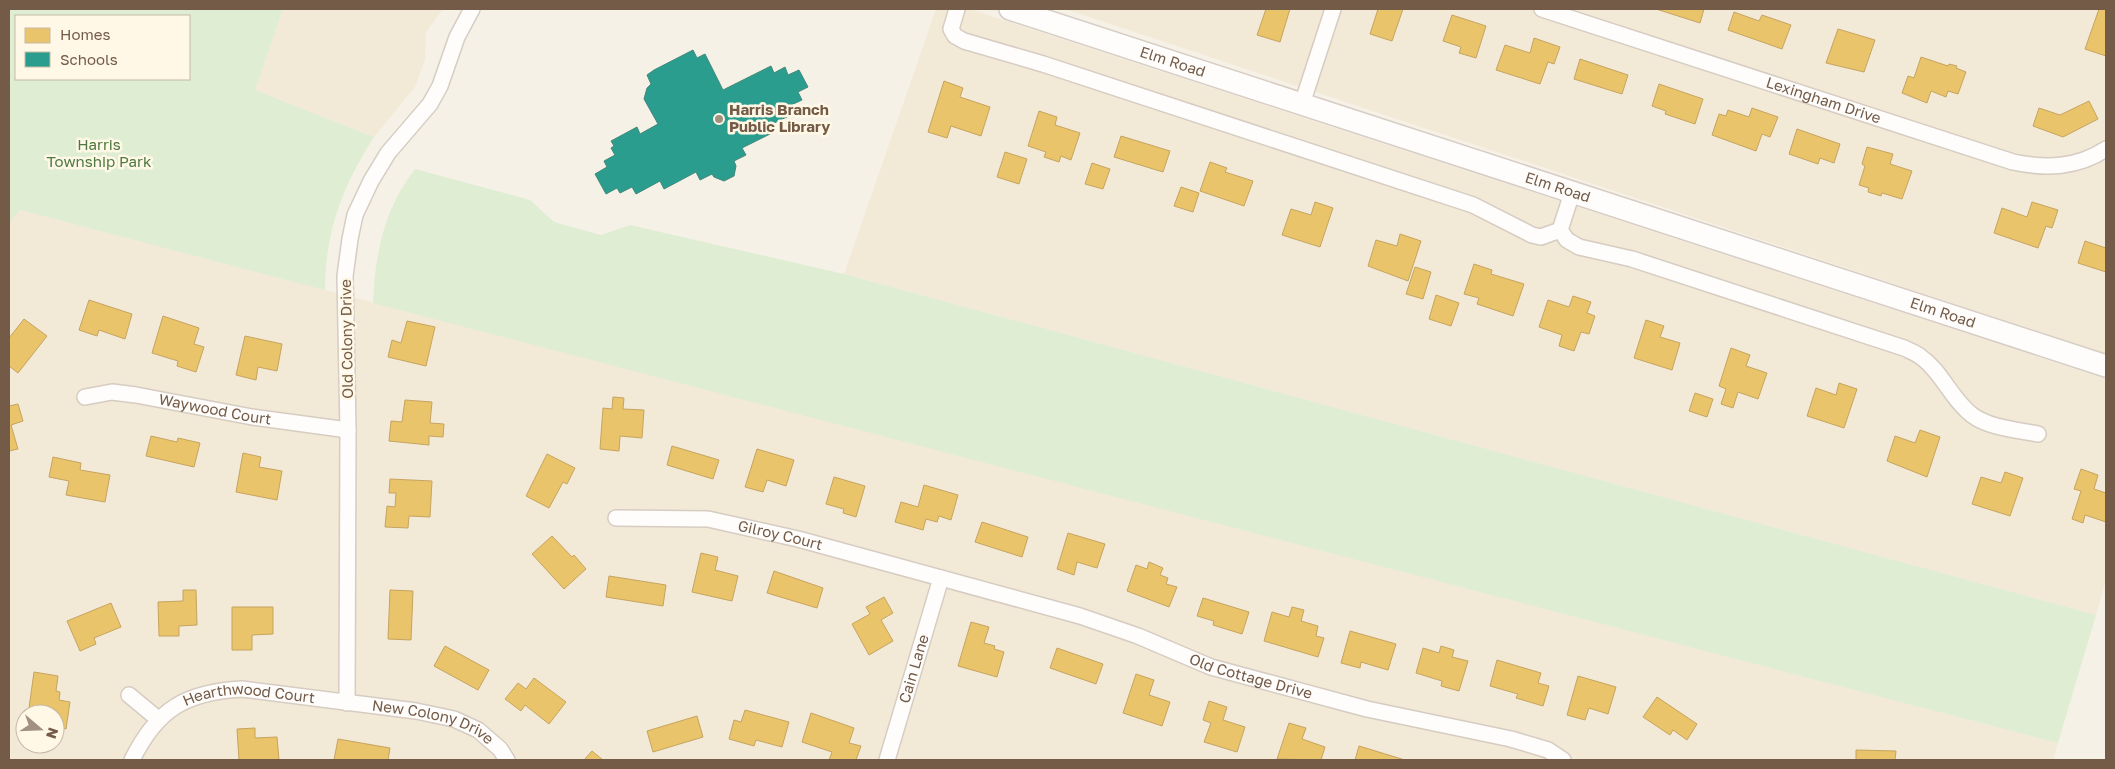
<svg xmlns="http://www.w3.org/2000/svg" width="2115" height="769" font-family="'Golos Text',sans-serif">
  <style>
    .residential { fill: #f2e9d7; fill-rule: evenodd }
    .green { fill: #dfedd2; fill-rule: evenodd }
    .homes { fill: #e9c46a; stroke: #c6a460 }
    .schools { fill: #2a9d8f; stroke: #40897a }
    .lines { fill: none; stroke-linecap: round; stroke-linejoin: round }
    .street-casing { stroke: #d6ccc2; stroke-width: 18 }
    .secondary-casing { stroke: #d7cdc4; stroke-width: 24 }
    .street { stroke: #fefdfb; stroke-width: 15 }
    .secondary { stroke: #fefdfb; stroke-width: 21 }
    .poi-dot { fill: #a29080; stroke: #fff8e7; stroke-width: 2 }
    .labels { text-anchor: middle; stroke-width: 5; stroke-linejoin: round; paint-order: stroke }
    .street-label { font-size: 15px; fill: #745b48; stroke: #fff8e7 }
    .poi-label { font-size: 15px; font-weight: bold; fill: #745b48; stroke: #fff8e7; text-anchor: start }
    .park-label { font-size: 15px; fill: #4c7a40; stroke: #fff8e7 }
  </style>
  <rect width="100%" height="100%" fill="#f6f1e7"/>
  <path class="residential" d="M283,9h160l-17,23 -1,28 -10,27 -41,50 -119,-47z
    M936,9h33l1137,370v201l-10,35 -1252,-341z
    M1065,9h1041v345z
    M20,210l2038,533 -5,17h-2044v-537zM25,714h30v30h-30z"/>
  <path class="green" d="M9,9h274l-28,81 119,47c-31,48 -49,95 -49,153l-305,-80 -11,13zM16,16h173v63h-173z
    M415,169l115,31 24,22 47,13 29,-10 214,49 1252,341 -38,128 -1685,-440c2,-50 11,-94 42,-134z"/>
  <path class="homes" d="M1266,9h24l-10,33 -23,-7z
    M1378,9h25l-11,32 -22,-7z
    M1656,9h48l-4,14z
    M2099,9h7v47l-21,-7z
    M1734,12l25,9 3,-6 29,10 -9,24 -54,-19z
    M1452,15l34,11 -10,32 -17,-5 2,-6 -18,-6z
    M1838,29l37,11 -11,32 -38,-9z
    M1534,38l26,9 -6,17 -6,-2 -8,22 -44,-14 9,-25 25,8z
    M1921,57l27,9 1,-2 8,2 -1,2 10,4 -8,22 -10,-3 -2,6 -15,-6 -4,12 -25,-10 6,-17 6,2z
    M1580,59l48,16 -6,19 -48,-15z
    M944,81l19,7 -3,9 30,10 -9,29 -30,-10 -4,12 -19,-6z
    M1659,84l44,15 -8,25 -30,-10 1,-3 -14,-5z
    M2089,101l9,18 -35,18 -30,-11 6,-18 21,7z
    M1752,108l26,9 -8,20 -8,-3 -6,17 -44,-16 7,-21 7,2 2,-6 21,7z
    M1039,111l18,6 -2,8 25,8 -9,27 -10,-4 -2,6 -15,-5 2,-5 -18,-6z
    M1797,129l43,15 -6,19 -14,-5 -2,6 -29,-10z
    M1121,136l49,15 -7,21 -49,-15z
    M1867,147l26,7 -3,10 22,7 -10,28 -20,-6 -1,3 -13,-4 1,-4 -10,-3 6,-19 -3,-2z
    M1005,152l22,7 -8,25 -22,-7z
    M1210,162l17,6 -2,4 28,9 -9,25 -44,-15z
    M1092,163l18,6 -7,20 -18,-5z
    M1181,187l18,6 -6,19 -19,-6z
    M1315,202l18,6 -13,39 -38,-12 9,-26 20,6z
    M2032,202l26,8 -6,18 -6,-2 -8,22 -44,-15 8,-25 25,9z
    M1400,234l21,7 -13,40 -40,-15 8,-26 21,6z
    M2085,241l21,7v24l-28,-9z
    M1474,264l18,6 -1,4 33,10 -11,32 -36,-12 2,-6 -15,-4z
    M1415,267l16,5 -8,27 -17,-5z
    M1436,295l23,8 -8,23 -22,-7z
    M1573,296l18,6 -4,11 8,3 -6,18 -8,-2 -7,19 -15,-5 3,-11 -23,-8 9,-27 21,7z
    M89,300l43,14 -7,25 -26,-9 -2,6 -18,-6z
    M163,316l36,12 -5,16 10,3 -8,25 -19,-6 1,-5 -26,-8z
    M24,319l23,17 -29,37 -9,-7v-28z
    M1646,320l18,6 -4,11 20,6 -8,27 -38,-12z
    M407,321l28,6 -9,39 -38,-9 4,-17 9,3z
    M245,336l37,8 -5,27 -19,-4 -2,13 -20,-5z
    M1731,348l19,7 -4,11 21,7 -9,26 -20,-7 -5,16 -12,-4 5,-15 -7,-3z
    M1839,383l18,6 -13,39 -37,-12 9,-28 20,7z
    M1695,393l18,6 -6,18 -18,-6z
    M613,397l11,1 -1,11 21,1 -2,28 -22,-2 -1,15 -19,-2 3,-41 9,1z
    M405,400l27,2 -2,21 14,1 -1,13 -14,-1v9l-40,-4 2,-20 11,1z
    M18,404l5,17 -12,4 7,24 -9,2v-45z
    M1920,430l20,7 -13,40 -40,-16 8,-25 20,7z
    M151,436l26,6 1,-4 22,5 -6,24 -48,-11z
    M672,446l47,14 -6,19 -46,-14z
    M757,449l37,11 -8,26 -19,-6 -4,12 -18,-5z
    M243,453l18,4 -2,10 23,4 -5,29 -41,-8z
    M547,454l28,14 -8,16 -4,-2 -14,26 -23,-12z
    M53,457l28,6 -1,7 30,5 -5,27 -39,-7 3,-14 -20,-4z
    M2081,469l17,6 -4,14 12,4v29l-21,-7 -2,8 -11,-4 9,-28 -7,-2z
    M2005,472l18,6 -13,38 -38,-12 9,-27 20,6z
    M834,477l31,9 -9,31 -13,-4 1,-4 -18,-5z
    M390,479l42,2 -2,36 -21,-1 -1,12 -23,-1 2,-21 8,1 1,-14h-7z
    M924,485l34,10 -7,25 -12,-4 -2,6 -11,-3 -3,11 -28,-8 6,-20 17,5z
    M982,522l46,15 -6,20 -47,-15z
    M1068,533l37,11 -8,24 -20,-6 -3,13 -17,-6z
    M552,536l20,21 2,-2 12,14 -22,20 -32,-35z
    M701,553l17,4 -3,13 23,6 -6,25 -40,-9z
    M1149,562l14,6 -3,7 8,3 -2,6 11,3 -8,20 -42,-16 9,-26 11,4z
    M774,571l49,17 -6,20 -50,-15z
    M609,576l57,9 -3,21 -57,-9z
    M183,590h13l1,35 -18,1v10h-20l-1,-34 25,-1z
    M390,590l23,1 -2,49 -23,-1z
    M884,597l9,16 -12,7 12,21 -24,14 -17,-31 18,-10 -4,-7z
    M1203,598l46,14 -7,22 -29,-9 1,-4 -17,-5z
    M111,603l10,24 -27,11 2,6 -16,7 -13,-30z
    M232,607h41v27l-21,1v15h-20z
    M1292,607l12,3 -3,11 17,5 -2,10 8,2 -6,19 -54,-16 8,-29 17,5z
    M971,622l18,5 -5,16 11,3 -1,3 10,3 -7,25 -39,-11z
    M1350,631l46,13 -8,26 -27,-8 -1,6 -19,-5z
    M445,646l44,24 -11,20 -44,-24z
    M1441,646l13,4 -2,7 16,4 -9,30 -18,-5 1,-5 -26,-8 7,-25 16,5z
    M1057,648l46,16 -7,20 -46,-16z
    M1497,660l44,13 -3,10 11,3 -6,20 -27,-8 2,-4 -28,-8z
    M34,672l24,4 -2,15 4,1 -1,8 11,2 -4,27 -11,-2v-13h-6v-4l-20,-2z
    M1136,674l18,6 -5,15 21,7 -8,24 -39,-13z
    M1578,676l38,11 -8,27 -19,-6 -4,12 -18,-5z
    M534,678l32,24 -17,22 -24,-19 -4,6 -16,-12 13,-16 8,6z
    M1657,697l40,27 -10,16 -14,-10 -3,5 -27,-18z
    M1209,701l18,6 -4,13 22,7 -8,25 -33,-10 7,-19 -8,-3z
    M745,710l44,12 -7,25 -26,-7 -2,6 -25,-7 5,-19 7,2z
    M811,713l43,15 -5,15 12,3 -5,14h-27l3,-8 -30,-10z
    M697,716l6,21 -50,15 -6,-21z
    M1289,723l17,5 -4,11 23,8 -4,13 -44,-1z
    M255,728v10l22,-1 2,23h-40l-2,-31z
    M338,739l52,9 -2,12h-54z
    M1359,746l46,14h-50z
    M1856,750l40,1 -1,9h-39z
    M592,751l11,9h-19z"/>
  <path class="schools" d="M693,50l4,8 8,-4 18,36 48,-24 3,7 11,-6 3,8 11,-5 9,17 -10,5 4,8 -11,5 4,8 -23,11 4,7 -34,17 4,7 -12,6 2,5 -2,10 -10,5 -10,-4 -2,-3 -12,6 -4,-8 -32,17 -4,-8 -24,13 -4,-7 -12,6 -3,-5 -11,6 -11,-20 12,-7 -3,-6 11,-6 -4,-7 3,-2 -3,-5 26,-14 3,7 18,-10 -14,-25 3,-11 4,-4 -4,-9 7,-5z"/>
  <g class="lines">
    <defs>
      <g id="street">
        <path d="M957,9l-6,20 4,7 9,5 79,23 430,141 59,30 9,2 19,-7 12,-37"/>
        <path id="s1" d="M1542,9l471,153c33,7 64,6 93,-13"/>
        <path d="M1302,104l31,-95"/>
        <path d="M1560,230l7,10 12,7 53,12 272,89c6,3 12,5 17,9 21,15 30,42 51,58 17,13 46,15 66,19"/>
        <path id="s2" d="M85,397l27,-5 24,3 116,22 96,13"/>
        <path id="s3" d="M616,518l92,1 90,20 282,77 58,20 73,31 156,42 144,30 37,11 15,10"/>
        <path d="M129,695l29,24"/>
        <path d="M347,703l1,-273 -3,-154 5,-37 5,-24 16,-34 17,-28 42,-49 10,-18 17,-49 15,-28"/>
        <path id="s4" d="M132,760c25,-51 54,-68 110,-71l174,22 38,8 24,11 22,19 7,11"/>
        <path id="s5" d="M887,760l54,-182"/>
      </g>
      <g id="secondary">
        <path id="s6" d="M1010,9l1096,357"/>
      </g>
    </defs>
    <use href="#street" class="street-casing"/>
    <use href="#secondary" class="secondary-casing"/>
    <use href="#street" class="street"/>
    <use href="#secondary" class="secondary"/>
  </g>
  <circle class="poi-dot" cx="719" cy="119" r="5"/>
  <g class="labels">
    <g class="street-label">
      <text dy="5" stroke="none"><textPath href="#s6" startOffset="171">Elm Road</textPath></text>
      <text dy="5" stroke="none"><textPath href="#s1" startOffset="296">Lexingham Drive</textPath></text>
      <text dy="5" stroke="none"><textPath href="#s6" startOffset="576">Elm Road</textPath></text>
      <text dy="5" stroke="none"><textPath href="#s6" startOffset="981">Elm Road</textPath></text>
      <text transform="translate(347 339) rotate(-91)" y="5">Old Colony Drive</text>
      <text dy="5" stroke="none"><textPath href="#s2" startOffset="132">Waywood Court</textPath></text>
      <text dy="5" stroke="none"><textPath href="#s3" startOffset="166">Gilroy Court</textPath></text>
      <text dy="5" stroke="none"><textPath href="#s5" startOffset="95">Cain Lane</textPath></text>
      <text dy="5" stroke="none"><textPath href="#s3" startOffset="658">Old Cottage Drive</textPath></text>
      <text dy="5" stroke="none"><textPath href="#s4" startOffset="146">Hearthwood Court</textPath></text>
      <text dy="5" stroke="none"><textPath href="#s4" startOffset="334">New Colony Drive</textPath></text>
    </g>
    <g class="poi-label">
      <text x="729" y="115">Harris Branch<tspan x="729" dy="17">Public Library</tspan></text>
    </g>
    <g class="park-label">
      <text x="99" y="150">Harris<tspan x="99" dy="17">Township Park</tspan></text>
    </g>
  </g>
  <rect width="2115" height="769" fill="none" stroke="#745b48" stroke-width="20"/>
  <rect x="15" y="15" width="175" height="65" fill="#fff8e7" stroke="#c7b9a7"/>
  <rect x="25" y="28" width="25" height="15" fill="#e9c46a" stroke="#c7b9a7"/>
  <text x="60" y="40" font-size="15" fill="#745b48">Homes</text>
  <rect x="25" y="52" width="25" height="15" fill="#2a9d8f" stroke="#c7b9a7"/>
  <text x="60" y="65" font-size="15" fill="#745b48">Schools</text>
  <g transform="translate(40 729) rotate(109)"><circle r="24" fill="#fff8e7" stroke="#c7b9a7"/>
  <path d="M0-4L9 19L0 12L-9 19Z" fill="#a29080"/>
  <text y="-8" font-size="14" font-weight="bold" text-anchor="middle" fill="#745b48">N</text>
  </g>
</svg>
